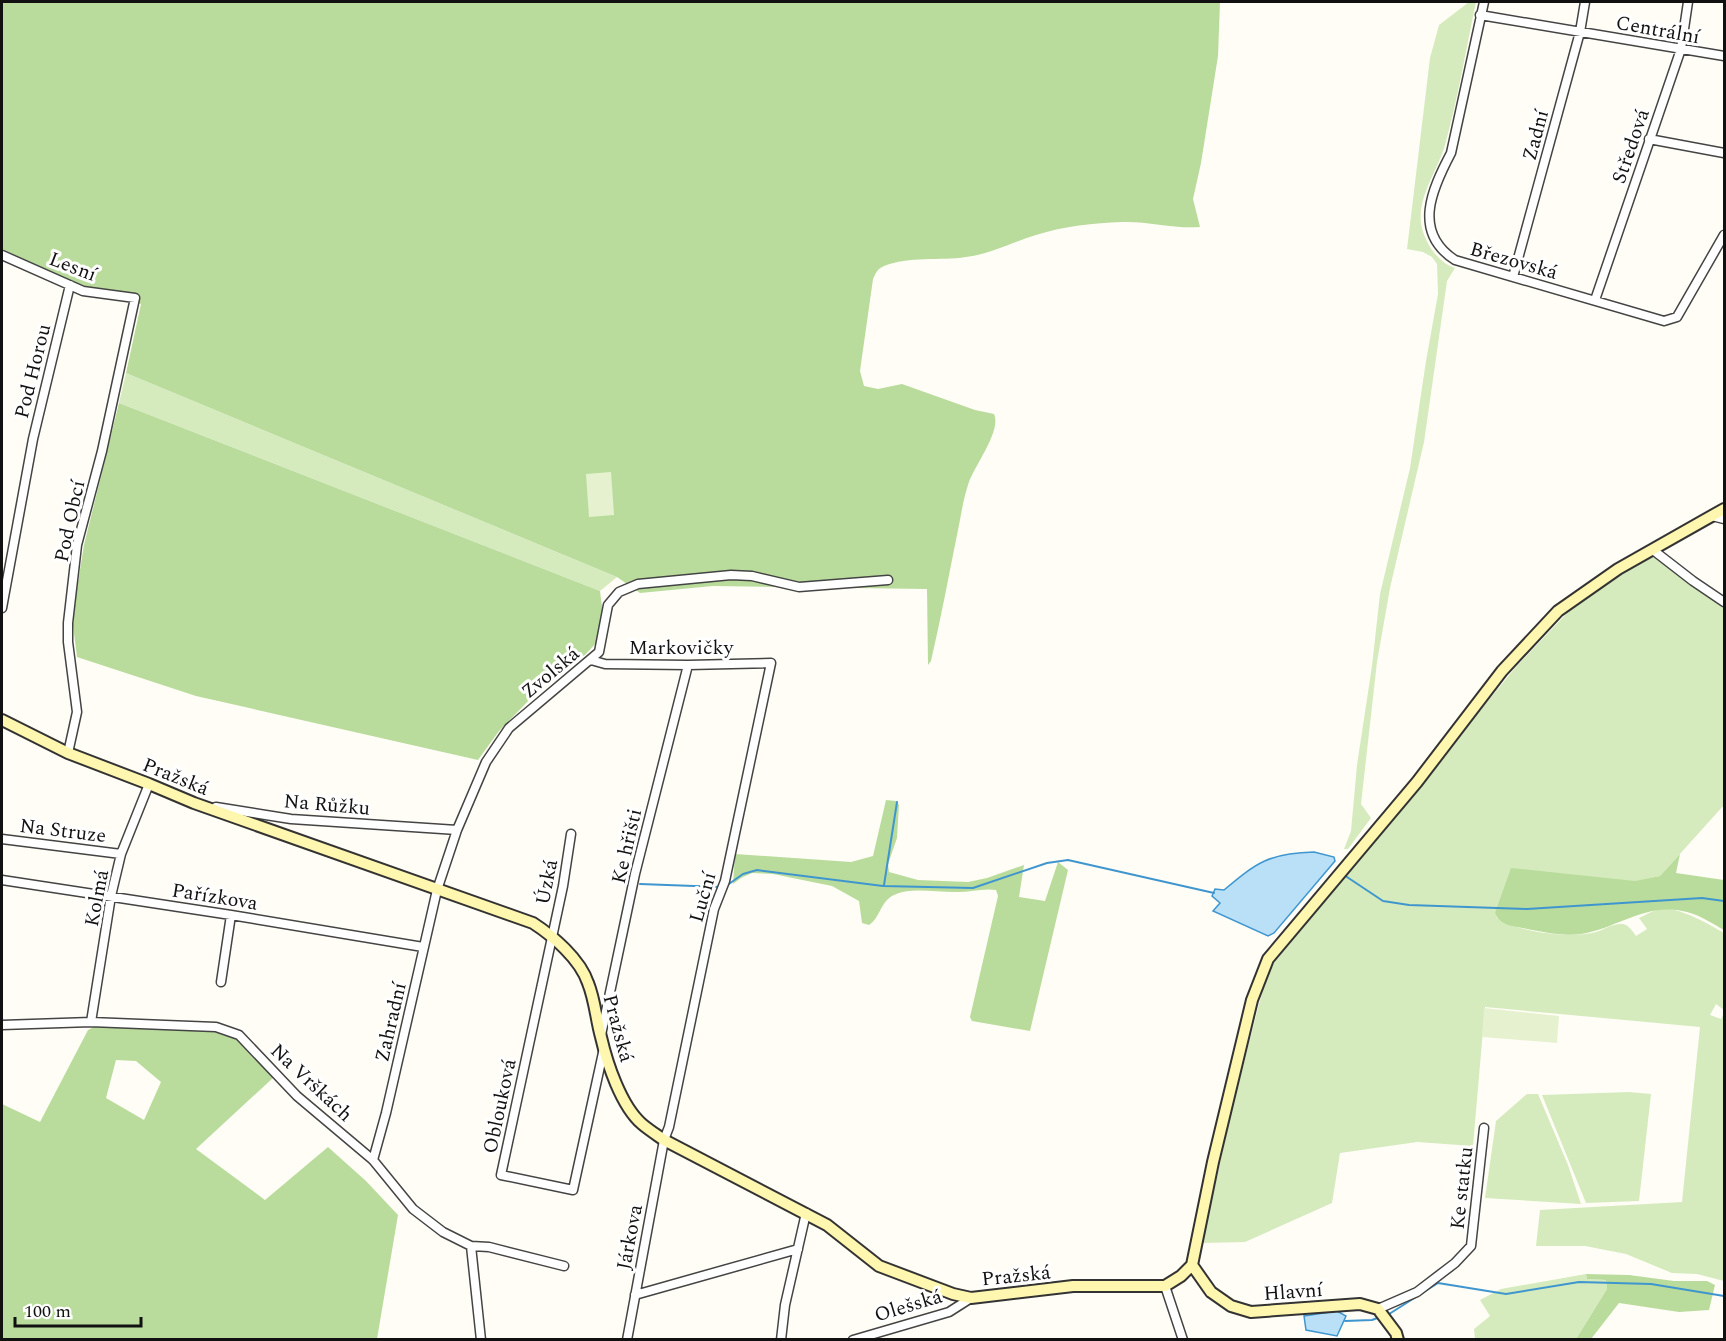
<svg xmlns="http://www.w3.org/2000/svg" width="1726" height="1341" font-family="Spectral,serif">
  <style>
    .green { fill: #d5ebbd }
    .forest { fill: #b9dc9c; fill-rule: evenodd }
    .pitch { fill: #e6f2cf }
    .water { fill: #b9e0f7; stroke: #3f96cf; stroke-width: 1.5 }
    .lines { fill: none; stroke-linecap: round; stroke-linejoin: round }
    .stream { stroke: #3f96cf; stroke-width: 2 }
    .street-casing { stroke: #444; stroke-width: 11 }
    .secondary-casing { stroke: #333; stroke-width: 14 }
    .street { stroke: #fff; stroke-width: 8 }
    .secondary { stroke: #fff6b0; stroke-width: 10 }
    .labels { text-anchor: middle; stroke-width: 6; stroke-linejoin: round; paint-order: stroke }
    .street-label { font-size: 20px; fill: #111; stroke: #fff }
  </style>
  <rect width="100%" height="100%" fill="#fffdf5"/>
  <path class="green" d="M1469,2h7c-10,47 -18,96 -31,143 -7,25 -27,50 -24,78 3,19 16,39 34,45l-8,13 -23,161 -34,146 -13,74 -16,142 10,14 -23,31h-4l7,-18 6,-66 15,-99 8,-72 30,-126 16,-107 12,-67 -1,-30 -5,-7 -9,-5 -16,-3 23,-191 9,-33z
    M126,373l491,204 -17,14 -481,-188z
    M1654,555l70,53v197l-64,71 -165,36 2,6c19,14 76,21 99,14 9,-3 17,-9 27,-8 6,1 10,8 13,12l11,-7 -8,-11c7,-3 14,-8 22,-9 19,-2 47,15 63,24v77l-8,-6 -6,11 11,4 3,-6v268l-27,-7 -25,-1 -46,-19 -41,-8h-49l4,-36 142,-8 18,-175 -215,-20 -12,139 -56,-4 -77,11 -8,50 -87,39 -43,1 31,-138 31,-120 10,-22 241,-295 52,-55 46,-34z
    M1629,1092l22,2 -12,107 -53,2 -44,-108z
    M1527,1094h11l30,71 13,39 -96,-6 11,-77z
    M1586,1274l1,5 19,1 1,9 -31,50h-101l-1,-10 16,-13 -10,-16 21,-11z"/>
  <path class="forest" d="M2,2h1218l-2,54 -17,107 -8,36 7,28c-26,2 -52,-6 -78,-5 -28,1 -58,4 -86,13 -23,7 -45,19 -70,22 -26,4 -57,-1 -82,9 -7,3 -8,7 -11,13l-13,92 4,15 14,3 24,-5 73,26 19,4c8,17 -21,53 -26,71 -5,15 -7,31 -10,45 -9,44 -17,88 -27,131l-3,4 -1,-76 -214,-3 -73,7 -23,-16 -491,-204 15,-69 -57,-17 -82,-38z
    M119,403l481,188 3,23 -6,28 -12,13 -22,10 -64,66 -21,29 -282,-64 -119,-39 -4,-32 3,-30 8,-50z
    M886,800l10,1 3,4 -2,33 -9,26 1,8 29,8 50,2 19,-4 37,-13 -5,32 26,4 13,-39 10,8 -38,161 -58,-10 -2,-4 28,-121 -2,-6c-13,-2 -25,2 -38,2 -20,1 -47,-6 -66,4 -12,7 -12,22 -23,29l-7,-2 -3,-22 -27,-15 -59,-12 -21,-1 -11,5 -8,6 2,-30 116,8 22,-6z
    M1680,854l-4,19 48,7v50c-11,-6 -24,-15 -37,-18 -40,-11 -69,16 -106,22 -23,3 -47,-4 -69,-8 -8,-2 -14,-5 -17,-13l16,-45 124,13 25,-5z
    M94,1027l122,3 23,11 35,36 -78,72 69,51 63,-53 38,34 32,34 -21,124h-375v-235l38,18 48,-92zM116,1060l20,1 25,21 -17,38 -38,-22z
    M1586,1274l43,1 45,6h33l8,4 -6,25 -30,2 -60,-9 -28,36h-15l31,-50 -1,-9 -19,-1z"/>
  <path class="pitch" d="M611,472l3,43 -25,2 -3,-43z
    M1484,1008l75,8 -2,27 -75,-6z"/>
  <path class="water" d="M1314,852l20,5 1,4 -61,72 -6,3 -55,-25 7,-8 -8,-7 3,-7 9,1c32,-27 45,-37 90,-38z
    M1337,1311l9,5 -9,20 -31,-6 -2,-14z"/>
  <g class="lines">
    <path class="stream" d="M1344,875l39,26 26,4 118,4 175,-11 22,3
      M640,884l81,3
      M884,885l13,-83
      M726,886l17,-12 14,-4 126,16 90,2 74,-25 21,-3 146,33
      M1386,1316l52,-33 68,11 73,-12 72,2 73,12
      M1345,1321l27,-1 8,-3"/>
    <defs>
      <path id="street" d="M1484,2l-33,151c-19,36 -39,79 4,107l209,61 13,-4 47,-82
        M1480,15l244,41
        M1649,139l75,14
        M2,255l81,36 52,7 -33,153 -25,94 -9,78v19l9,70 -9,41
        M1513,277l67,-245 5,-30
        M1595,300l86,-251 7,-47
        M1712,516l12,3
        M1653,550l40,31 31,21
        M2,608l31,-169 37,-154
        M591,660l14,4 83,1 83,-2 -46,218 -11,28 -45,218 -5,13 -37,200
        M216,807l75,12 166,11
        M571,834l-8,52 -62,289 72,15 31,-142
        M2,839l119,15
        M2,880l229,35 192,32
        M221,982l10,-67
        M91,1022l20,-126 10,-42 28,-70
        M2,1025l89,-3 74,3 51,2 23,8 58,61 76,64 40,49 30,23 28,14 10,94
        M601,1035l34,-161 53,-209
        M373,1160l13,-47 51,-223 20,-60 29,-68 23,-34 90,-76 9,-47 11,-13 19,-8 93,-9 21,1 47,11 89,-7
        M471,1246l18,1 75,19
        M1165,1286l18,54
        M635,1295l163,-46
        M1378,1309l39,-17 38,-29 16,-17 13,-118
        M781,1340l4,-35 21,-92
        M853,1340l96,-28 22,-14"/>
      <path id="secondary" d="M2,720l66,33 81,31 45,19 339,120c20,13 47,36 55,60 7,17 8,36 13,54 6,26 20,69 41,87 7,6 15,11 22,16l163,85 52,41 74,28 18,4 102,-12h92l16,-10 11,-11
        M1192,1265l21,-103 39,-162 16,-41 149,-177 85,-111 56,-60 60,-42 106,-60
        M1192,1265l19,27 20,14 20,6 109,-8 18,5 18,24 2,7"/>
    </defs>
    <use href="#street" class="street-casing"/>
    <use href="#secondary" class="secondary-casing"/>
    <use href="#street" class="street"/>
    <use href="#secondary" class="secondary"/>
  </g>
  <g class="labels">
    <g class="street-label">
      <text transform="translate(1658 29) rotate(10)" y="7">Centrální</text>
      <text transform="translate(1535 135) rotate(-75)" y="7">Zadní</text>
      <text transform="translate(1630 146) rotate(-71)" y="7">Středová</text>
      <text transform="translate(1514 260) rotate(16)" y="7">Březovská</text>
      <text transform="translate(73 266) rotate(21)" y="7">Lesní</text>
      <text transform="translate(32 371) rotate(-76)" y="7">Pod Horou</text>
      <text transform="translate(69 521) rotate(-78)" y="7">Pod Obcí</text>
      <text x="681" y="654">Markovičky</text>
      <text transform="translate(550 672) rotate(-40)" y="7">Zvolská</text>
      <text transform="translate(176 776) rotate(22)" y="7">Pražská</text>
      <text transform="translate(327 804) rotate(5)" y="7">Na Růžku</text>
      <text transform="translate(63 830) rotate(7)" y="7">Na Struze</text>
      <text transform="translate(626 846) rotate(-77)" y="7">Ke hřišti</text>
      <text transform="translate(546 882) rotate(-79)" y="7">Úzká</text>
      <text transform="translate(215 896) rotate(9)" y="7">Pařízkova</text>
      <text transform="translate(702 897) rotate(-74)" y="7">Luční</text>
      <text transform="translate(96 898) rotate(-79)" y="7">Kolmá</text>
      <text transform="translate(390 1022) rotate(-77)" y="7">Zahradní</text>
      <text transform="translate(619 1028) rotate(75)" y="7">Pražská</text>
      <text transform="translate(312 1082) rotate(43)" y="7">Na Vrškách</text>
      <text transform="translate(499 1106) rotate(-78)" y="7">Oblouková</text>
      <text transform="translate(1461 1188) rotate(-84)" y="7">Ke statku</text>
      <text transform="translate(629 1237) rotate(-79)" y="7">Járkova</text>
      <text transform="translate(1016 1275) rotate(-6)" y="7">Pražská</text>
      <text transform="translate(1293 1291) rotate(-4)" y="7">Hlavní</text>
      <text transform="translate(908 1305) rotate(-17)" y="7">Olešská</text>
    </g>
  </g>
  <rect width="1726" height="1341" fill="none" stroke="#111111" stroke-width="6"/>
  <path d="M15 1317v9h126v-9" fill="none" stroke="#111111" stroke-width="3"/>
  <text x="24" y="1317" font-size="18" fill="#111111" stroke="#ffffff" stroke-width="4.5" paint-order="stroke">100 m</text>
</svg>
